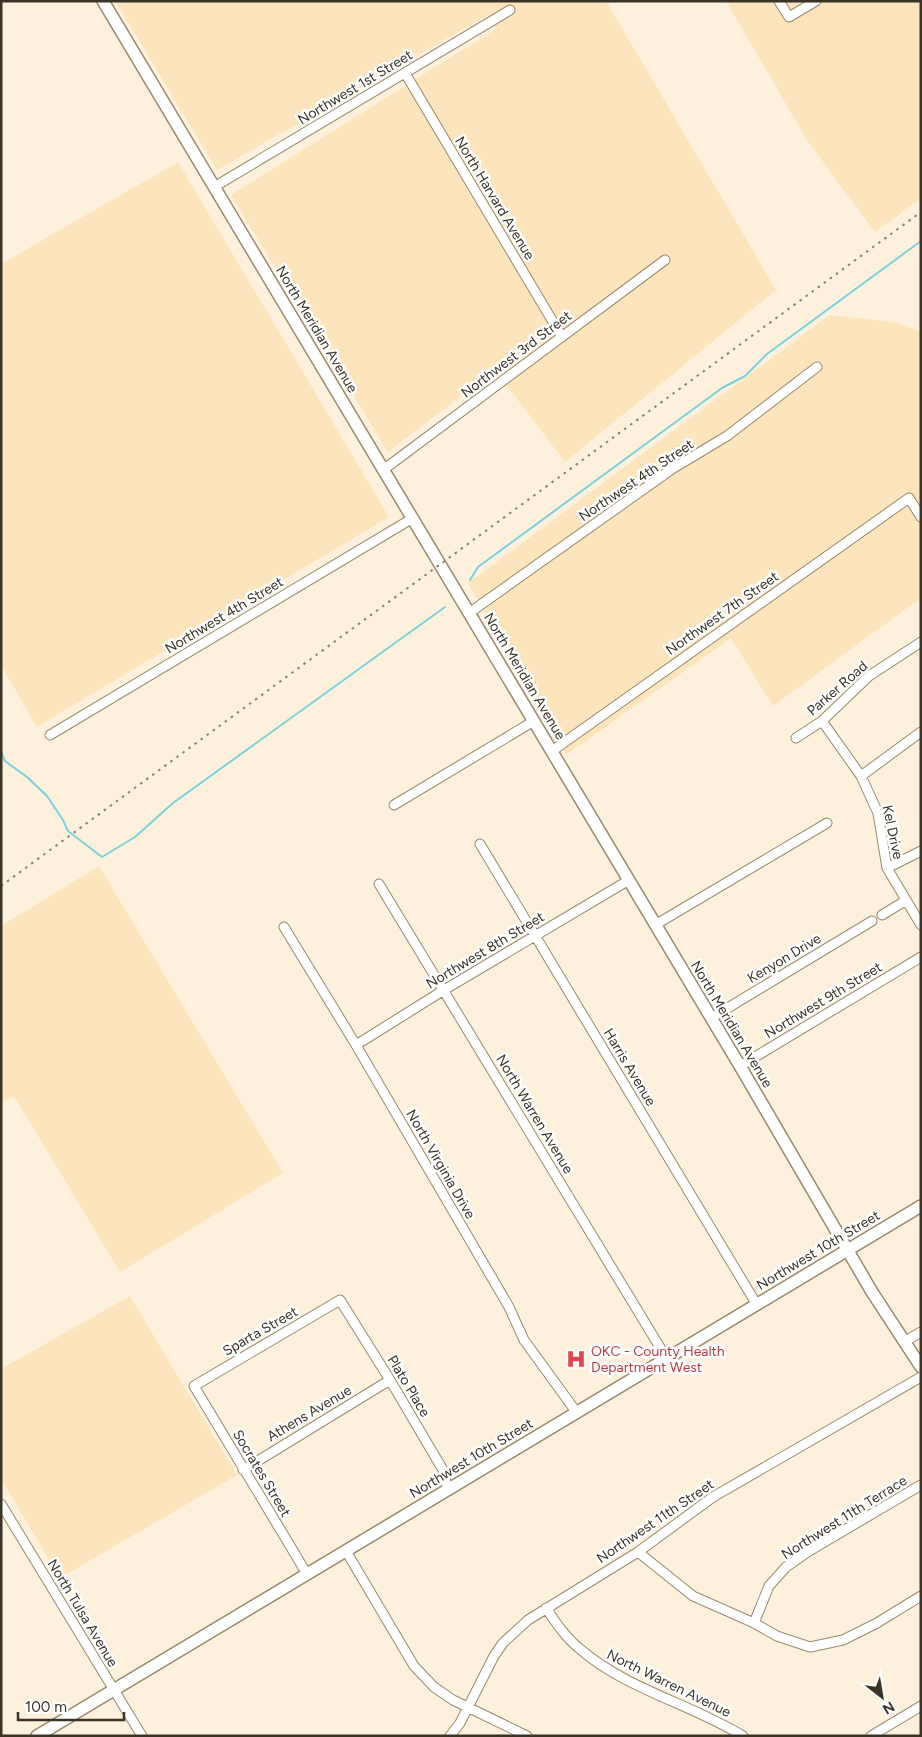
<svg xmlns="http://www.w3.org/2000/svg" width="922" height="1737" font-family="Figtree,sans-serif">
  <style>
    .built { fill: #fce4bd }
    .lines { fill: none; stroke-linecap: round; stroke-linejoin: round }
    .stream { stroke: #7cd1db; stroke-width: 2 }
    .minor-casing { stroke: #9b896c; stroke-width: 11 }
    .major-casing { stroke: #9b896c; stroke-width: 14 }
    .minor { stroke: #fff; stroke-width: 9 }
    .major { stroke: #fff; stroke-width: 11 }
    .rail { stroke: #8a8172; stroke-width: 2; stroke-dasharray: 2.5 5; stroke-linecap: butt }
    .labels { text-anchor: middle; stroke-width: 5; stroke-linejoin: round; paint-order: stroke }
    .street-label { font-size: 14px; fill: #3a3326; stroke: #fff }
    .health-label { font-size: 14px; fill: #be3a42; stroke: #fff; text-anchor: start }
  </style>
  <rect width="100%" height="100%" fill="#fdf1de"/>
  <path class="built" d="M115,1h491l170,289 -211,172 -70,-92 -107,82 -157,-257 265,-166 -8,-14 -271,155z
    M726,1h195v197l-46,34 -68,-92z
    M178,162l211,355 -352,210 -36,-62v-401z
    M830,315l69,8 22,9v266l-148,108 -42,-68 -165,117 -98,-172z
    M99,866l184,307 -163,99 -106,-176 -13,7v-177z
    M130,1296l107,179 -177,103 -59,-99v-110z"/>
  <g class="lines">
    <path class="stream" d="M470,580l8,-13 244,-179 23,-12 22,-22 154,-113
      M1,752l4,9 22,16 20,19 16,24 5,11 34,26 33,-20 38,-34 272,-196"/>
    <defs>
      <path id="minor" d="M779,1l10,16 27,-16
        M405,73l157,264
        M214,187l296,-177
        M383,470l282,-210
        M469,613l203,-144 55,-33 90,-69
        M822,721l39,55 17,37 9,55 34,57
        M50,735l363,-217
        M796,738l26,-17 47,-45 52,-34
        M552,751l357,-253 12,19
        M861,776l60,-44
        M394,805l140,-84
        M480,844l277,461
        M887,868l34,-17
        M379,884l288,475
        M882,915l23,-14
        M655,925l172,-102
        M284,927l72,118 153,262 15,33 53,73
        M711,1018l161,-97
        M356,1045l88,-55 185,-110
        M740,1066l181,-109
        M904,1342l17,-10
        M243,1470l147,-90
        M1,1504l141,232
        M346,1551l68,115 20,21 19,13 74,36
        M638,1552l55,44 61,27 23,13 33,11 33,-7 34,-17 44,-27
        M307,1574l-113,-188 146,-86 50,80 53,90 5,20
        M546,1608c10,15 20,30 34,41 46,40 111,55 163,87
        M754,1623l15,-37 17,-19 23,-16 112,-66
        M450,1736l10,-13 34,-67 9,-13 25,-23 110,-68 75,-55 208,-120
        M871,1736l50,-30"/>
      <path id="major" d="M103,1l637,1065 132,226 49,75
        M37,1736l884,-530"/>
    </defs>
    <use href="#minor" class="minor-casing"/>
    <use href="#major" class="major-casing"/>
    <use href="#minor" class="minor"/>
    <use href="#major" class="major"/>
    <path class="rail" d="M1,886l920,-674"/>
  </g>
  <defs>
    <symbol id="hospital-bare" viewBox="-9 -9 18 18"><path d="M-5-5h3v3.5h4V-5h3V5h-3V1.5h-4V5h-3Z" fill="#e0444e" stroke="#fff" stroke-width="2.5" paint-order="stroke"/></symbol>
  </defs>
  <g fill-rule="evenodd">
    <use href="#hospital-bare" x="562" y="1345" width="28" height="28"/>
  </g>
  <g class="labels">
    <g class="street-label">
      <text transform="translate(355 87) rotate(-31)" y="5">Northwest 1st Street</text>
      <text transform="translate(495 198) rotate(59)" y="5">North Harvard Avenue</text>
      <text transform="translate(317 329) rotate(59)" y="5">North Meridian Avenue</text>
      <text transform="translate(516 354) rotate(-37)" y="5">Northwest 3rd Street</text>
      <text transform="translate(636 480) rotate(-34)" y="5">Northwest 4th Street</text>
      <text transform="translate(722 613) rotate(-35)" y="5">Northwest 7th Street</text>
      <text transform="translate(224 615) rotate(-31)" y="5">Northwest 4th Street</text>
      <text transform="translate(525 676) rotate(59)" y="5">North Meridian Avenue</text>
      <text transform="translate(837 688) rotate(-41)" y="5">Parker Road</text>
      <text transform="translate(893 832) rotate(78)" y="5">Kel Drive</text>
      <text transform="translate(485 950) rotate(-31)" y="5">Northwest 8th Street</text>
      <text transform="translate(784 958) rotate(-31)" y="5">Kenyon Drive</text>
      <text transform="translate(823 1000) rotate(-31)" y="5">Northwest 9th Street</text>
      <text transform="translate(732 1024) rotate(59)" y="5">North Meridian Avenue</text>
      <text transform="translate(630 1067) rotate(59)" y="5">Harris Avenue</text>
      <text transform="translate(535 1114) rotate(59)" y="5">North Warren Avenue</text>
      <text transform="translate(441 1164) rotate(60)" y="5">North Virginia Drive</text>
      <text transform="translate(818 1250) rotate(-31)" y="5">Northwest 10th Street</text>
      <text transform="translate(260 1331) rotate(-30)" y="5">Sparta Street</text>
      <text transform="translate(409 1386) rotate(59)" y="5">Plato Place</text>
      <text transform="translate(309 1413) rotate(-31)" y="5">Athens Avenue</text>
      <text transform="translate(471 1458) rotate(-31)" y="5">Northwest 10th Street</text>
      <text transform="translate(262 1473) rotate(59)" y="5">Socrates Street</text>
      <text transform="translate(844 1517) rotate(-32)" y="5">Northwest 11th Terrace</text>
      <text transform="translate(655 1521) rotate(-34)" y="5">Northwest 11th Street</text>
      <text transform="translate(83 1613) rotate(59)" y="5">North Tulsa Avenue</text>
      <text transform="translate(669 1683) rotate(26)" y="5">North Warren Avenue</text>
    </g>
    <g class="health-label">
      <text x="591" y="1356">OKC - County Health<tspan x="591" dy="16">Department West</tspan></text>
    </g>
  </g>
  <rect width="922" height="1737" fill="none" stroke="#3a3326" stroke-width="5"/>
  <g transform="translate(882 1697) rotate(149)" stroke="#ffffff" stroke-width="4" paint-order="stroke">
  <path d="M0-4L9 19L0 12L-9 19Z" fill="#3a3326"/>
  <text y="-8" font-size="14" font-weight="bold" text-anchor="middle" fill="#3a3326">N</text>
  </g>
  <path d="M18 1712v8h106v-8" fill="none" stroke="#3a3326" stroke-width="2.5"/>
  <text x="25" y="1712" font-size="15" fill="#3a3326" stroke="#ffffff" stroke-width="4" paint-order="stroke">100 m</text>
</svg>
